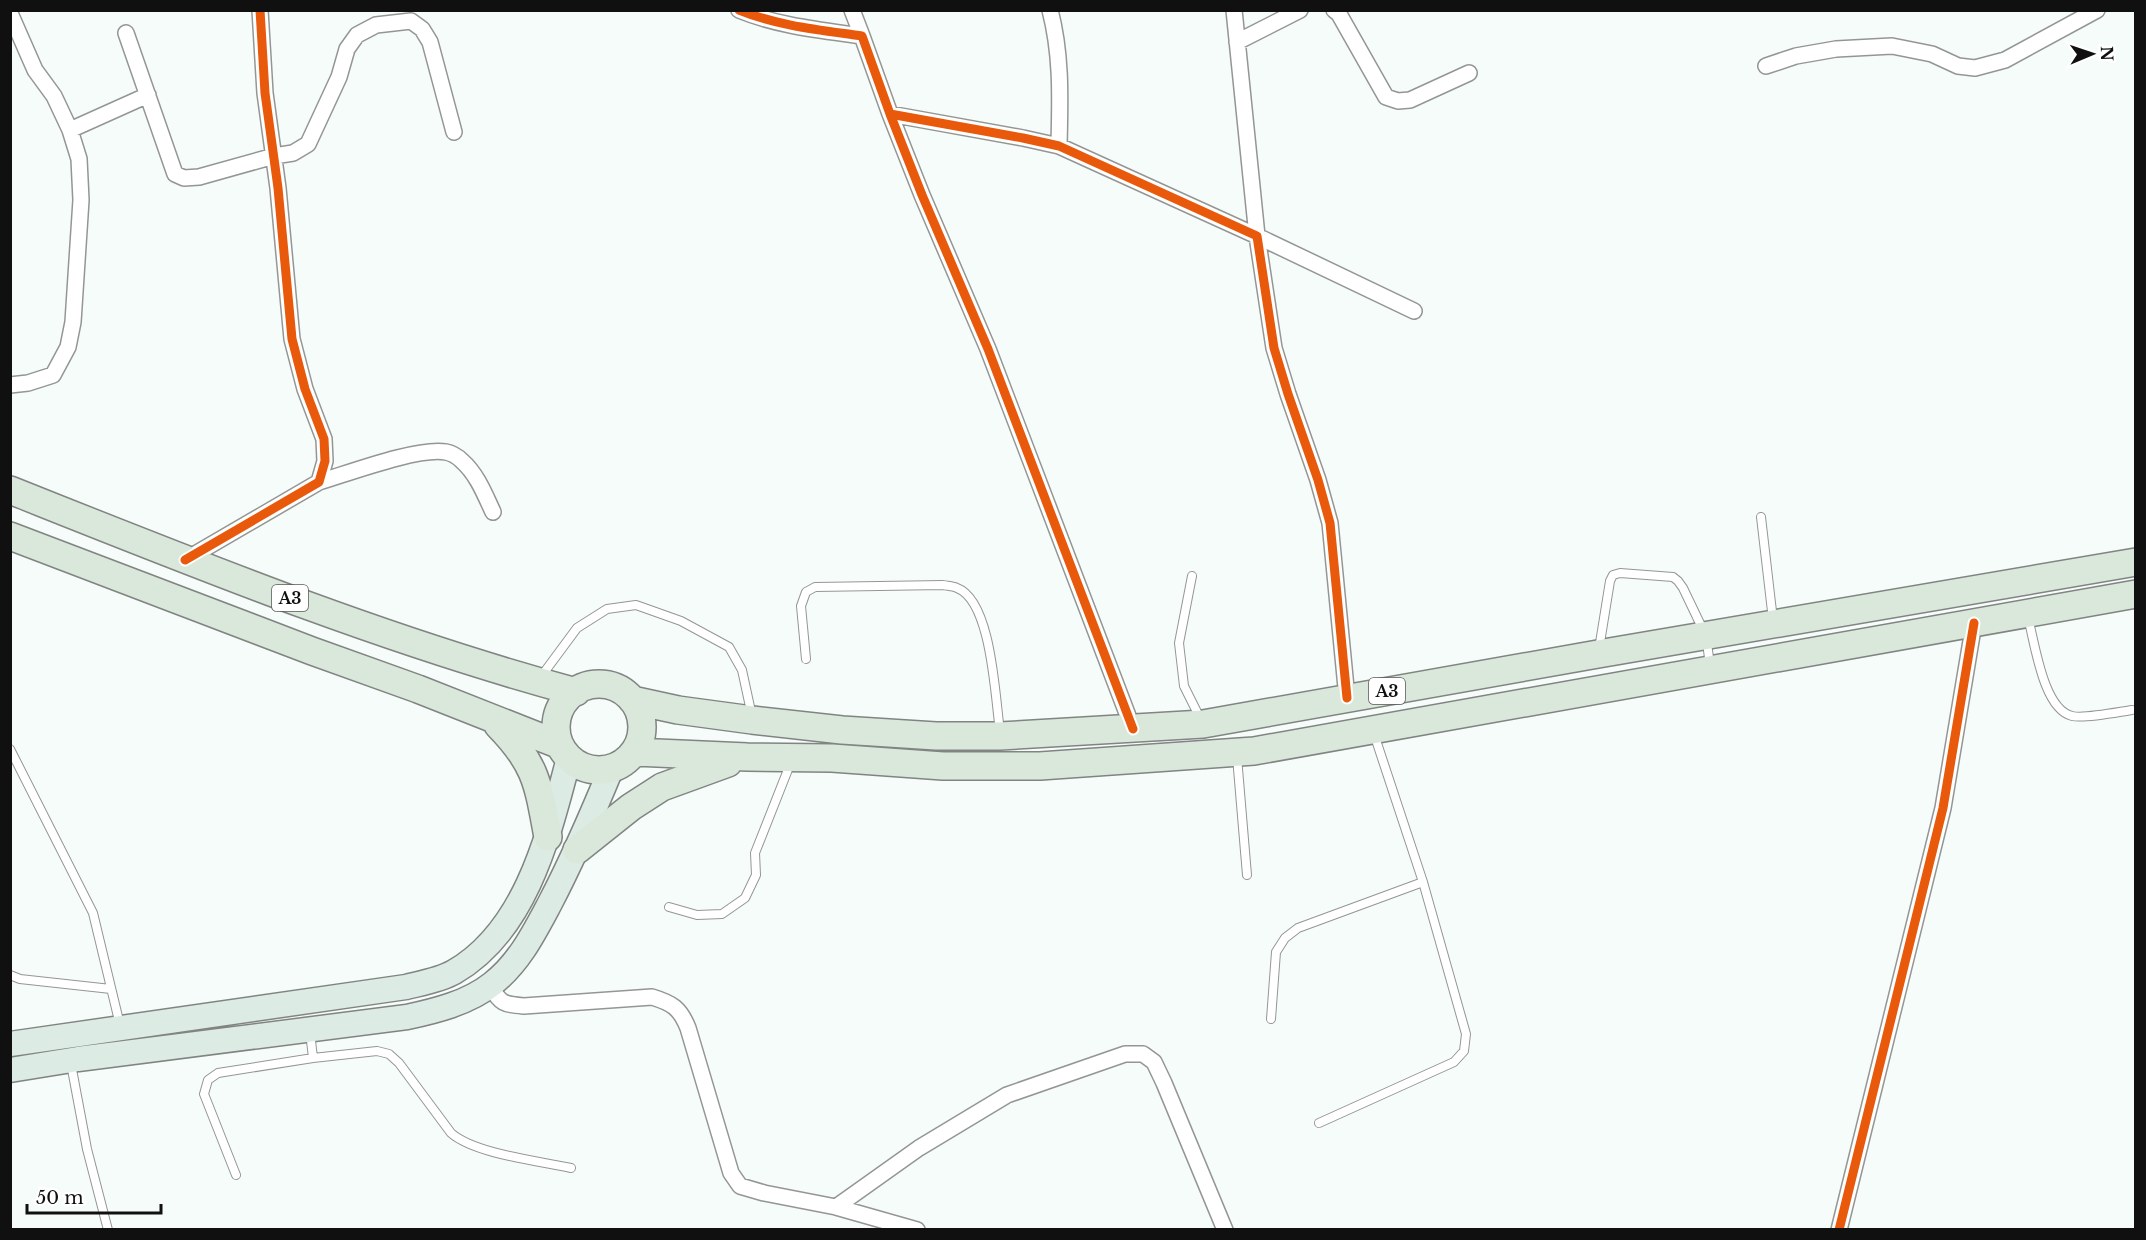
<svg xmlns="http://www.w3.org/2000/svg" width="2146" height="1240" font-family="'Libre Baskerville',serif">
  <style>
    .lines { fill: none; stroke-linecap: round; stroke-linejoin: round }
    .lane-casing { stroke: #949695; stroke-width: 10 }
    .street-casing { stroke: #949695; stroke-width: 18 }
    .primary-casing { stroke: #818482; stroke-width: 27 }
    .highway-casing { stroke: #818482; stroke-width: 30 }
    .lane { stroke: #fefffe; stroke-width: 8 }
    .street { stroke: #fefffe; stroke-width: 15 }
    .primary { stroke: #dcebe3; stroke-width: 24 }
    .highway { stroke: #d9e8db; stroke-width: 27 }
    .cycleway-casing { stroke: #fff; stroke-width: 13 }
    .cycleway { stroke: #e8590c; stroke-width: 9 }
    .labels { text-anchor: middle; stroke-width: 6; stroke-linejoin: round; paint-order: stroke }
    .shield { fill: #fff; stroke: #585858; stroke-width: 1.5 }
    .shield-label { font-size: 16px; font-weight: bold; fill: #101010 }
  </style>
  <rect width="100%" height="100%" fill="#f6fcf9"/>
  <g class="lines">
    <defs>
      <path id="lane" d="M1761,517l12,103
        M1192,576l-13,67 5,43 17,34
        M2028,618c7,25 15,91 44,98 13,3 46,-4 60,-6
        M1599,649l11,-68 3,-6 7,-2 53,4 5,4 5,7 23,48 4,29
        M806,659l-5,-53 5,-14 9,-5 128,-2c4,1 10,1 14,3 35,13 38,110 43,143
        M540,678l37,-50 30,-19 29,-4 45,16 48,26 13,23 10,46
        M10,749l83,164 27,112
        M1237,757l10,118
        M669,907l28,8 25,-1 23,-16 11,-23 -1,-22 36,-91
        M10,975l10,4 91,10
        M1271,1019l5,-67 9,-14 13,-10 125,-46
        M313,1058l64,-7 12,3 10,9 52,70c24,21 88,28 120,35
        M71,1064l16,85 21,81
        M1319,1123l135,-61 10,-11 2,-17 -43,-152 -49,-148
        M236,1175l-32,-81 4,-14 10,-7 95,-15 -3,-26"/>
      <path id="street" d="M739,10c39,16 81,20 123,26l28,78 133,24 36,8 198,90 17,112 14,46 30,86 12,43 17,175
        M852,10l10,26
        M1050,10c12,46 10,90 9,136
        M1234,10l23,226 157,75
        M1334,10l5,4 47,83 12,4 12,-1 59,-27
        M10,13l25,57 19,26 16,34 9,29 2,41 -8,122 -5,25 -15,28 -25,8 -18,2
        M126,33l49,141 9,4 15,-1 75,-21 19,-3 15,-9 31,-67 8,-28 10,-14 19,-10 35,-4 11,8 8,13 24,90
        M1237,42l63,-32
        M1766,66l30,-10 40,-7 56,-3 40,8 26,12 17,2 30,-8 92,-50
        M890,114l32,81 66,154 145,380
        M70,130l78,-35
        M319,482c30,-9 99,-35 127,-30 5,1 12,5 16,9 15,13 23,34 31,51
        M185,560l134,-78 6,-21 -1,-22 -19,-50 -13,-50 -14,-151 -13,-95 -5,-83
        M490,986c11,18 13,18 34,20l128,-9c20,6 28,11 36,31l43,145 9,13 24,7 72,14 81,23
        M836,1207l83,-59 88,-53 118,-41h18l11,8 10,21 61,147
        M1839,1230l104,-422 31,-185"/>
      <path id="primary" d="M10,1044l396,-57c16,-4 34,-7 48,-15 73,-42 95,-139 115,-214
        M10,1070l68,-11 329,-42c28,-6 61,-14 85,-33 27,-21 42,-51 58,-81 23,-44 42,-88 61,-134"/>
      <path id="highway" d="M10,490c186,74 373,150 566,202
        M10,536l302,115 106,38 142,56
        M556 727a43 43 0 1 1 86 0a43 43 0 1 1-86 0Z
        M632,700l46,10 74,10 90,10 94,6h64l203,-12 395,-70 538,-92
        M498,725c39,40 40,59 50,112
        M635,752l112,5 85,1 111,8h97l214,-15 882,-157
        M577,850l54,-43 31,-20 66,-24"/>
    </defs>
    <use href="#lane" class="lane-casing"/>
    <use href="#street" class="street-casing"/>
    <use href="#primary" class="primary-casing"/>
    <use href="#highway" class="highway-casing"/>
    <use href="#lane" class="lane"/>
    <use href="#street" class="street"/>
    <use href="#primary" class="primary"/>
    <use href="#highway" class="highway"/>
    <defs>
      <path id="cycleway" d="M739,10c39,16 81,20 123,26l28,78 133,24 36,8 198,90 17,112 14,46 30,86 12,43 17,175
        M890,114l32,81 66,154 145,380
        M185,560l134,-78 6,-21 -1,-22 -19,-50 -13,-50 -14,-151 -13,-95 -5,-83
        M1839,1230l104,-422 31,-185"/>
    </defs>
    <use href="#cycleway" class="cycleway-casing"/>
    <use href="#cycleway" class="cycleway"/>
  </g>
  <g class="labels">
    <g class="shield">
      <rect x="272" y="585" width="36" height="26" rx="4.5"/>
      <rect x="1369" y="678" width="36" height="26" rx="4.5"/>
    </g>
    <g class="shield-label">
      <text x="290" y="604">A3</text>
      <text x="1387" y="697">A3</text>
    </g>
  </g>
  <rect width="2146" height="1240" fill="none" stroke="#101010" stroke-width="24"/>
  <g transform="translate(2092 54) rotate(88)" stroke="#ffffff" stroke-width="4.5" paint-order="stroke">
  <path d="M0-4.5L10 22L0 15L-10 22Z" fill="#101010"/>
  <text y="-9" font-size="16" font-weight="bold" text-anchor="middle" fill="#101010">N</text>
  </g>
  <path d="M27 1204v9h134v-9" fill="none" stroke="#101010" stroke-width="3"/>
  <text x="36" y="1204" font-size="18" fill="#101010" stroke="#ffffff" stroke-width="4.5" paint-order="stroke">50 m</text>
</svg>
